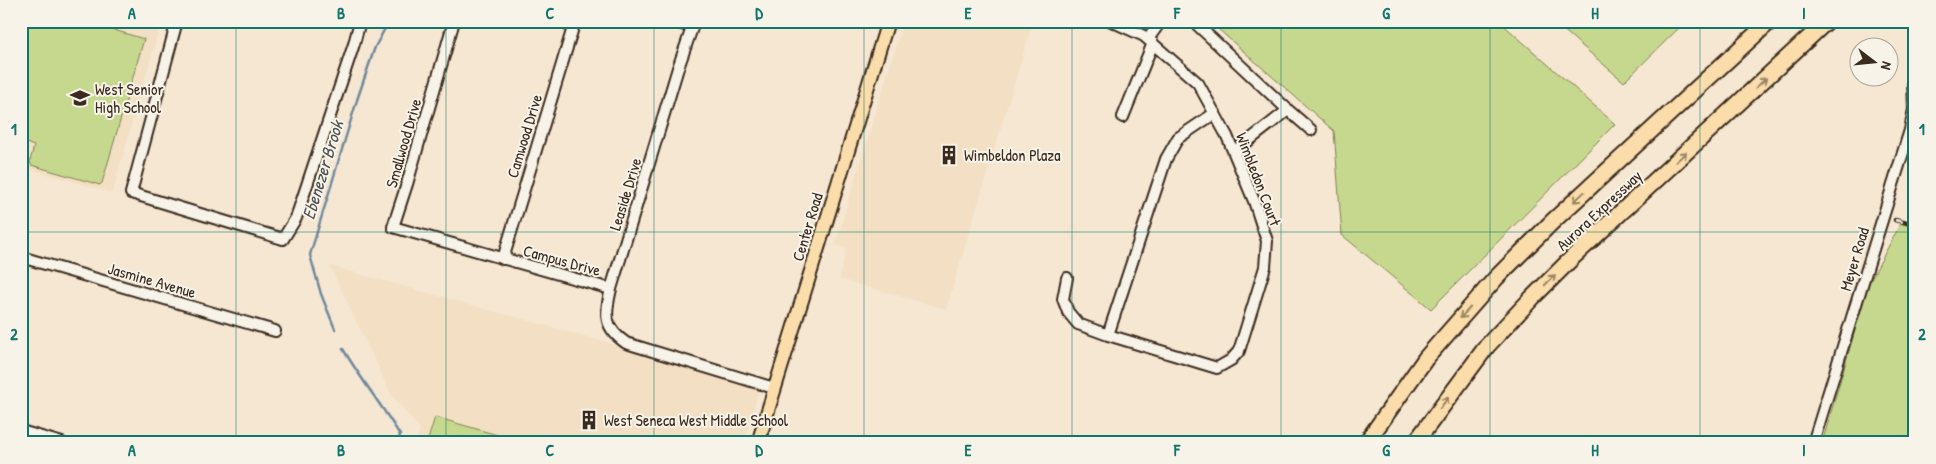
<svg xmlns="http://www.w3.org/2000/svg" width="1936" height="464" font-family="'Patrick Hand',sans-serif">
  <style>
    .built { fill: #f3dfc3 }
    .green { fill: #c6d88d; stroke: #808156 }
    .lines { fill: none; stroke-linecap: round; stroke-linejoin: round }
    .stream { stroke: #70899d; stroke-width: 2.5 }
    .minor-casing { stroke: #3b2a1e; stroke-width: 14 }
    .major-casing { stroke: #3b2a1e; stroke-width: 16 }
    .highway-casing { stroke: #3b2a1e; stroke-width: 19 }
    .minor { stroke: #f7f3e8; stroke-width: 10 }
    .major { stroke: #faddab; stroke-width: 12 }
    .highway { stroke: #faddab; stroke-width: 15 }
    .rail-casing { stroke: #3b2a1e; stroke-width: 4.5 }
    .rail { stroke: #f7f3e8; stroke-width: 2.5; stroke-dasharray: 8; stroke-linecap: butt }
    .oneway { stroke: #9a8464 }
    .grid { fill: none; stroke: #0f766e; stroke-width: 1; stroke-opacity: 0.55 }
    .labels { text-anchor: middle; stroke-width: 4; stroke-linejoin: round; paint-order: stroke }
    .poi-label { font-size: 16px; fill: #3b2a1e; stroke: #f7f3e8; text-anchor: start }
    .street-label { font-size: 16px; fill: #3b2a1e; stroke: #f7f3e8 }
    .water-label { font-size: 18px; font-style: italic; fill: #515253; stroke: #f7f3e8 }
    .neatline { fill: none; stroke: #0f766e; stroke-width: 2 }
    .grid-label { font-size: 16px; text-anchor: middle; font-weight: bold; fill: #0f766e }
  </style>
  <rect width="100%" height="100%" fill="#f5e7d2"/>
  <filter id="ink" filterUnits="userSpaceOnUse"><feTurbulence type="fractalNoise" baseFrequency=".02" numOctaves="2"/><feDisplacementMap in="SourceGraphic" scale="10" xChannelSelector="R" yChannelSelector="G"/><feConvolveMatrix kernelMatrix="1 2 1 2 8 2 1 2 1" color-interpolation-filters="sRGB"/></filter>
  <g filter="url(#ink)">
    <path class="built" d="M21,21h143l-5,8 -47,164 -91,-27z
      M904,21h129l-87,288 -107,-30 8,-31 -12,-3z
      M330,266l430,119 -16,58h-328l4,-14 -29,-35z"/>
    <path class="green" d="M21,21h63l60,18 -42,144 -2,2 -69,-20 -1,-4 4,-15 -13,-5z
      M1209,21h290l116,103 -184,185 -89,-74 -8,-104z
      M1553,21h133l-62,61z
      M1902,221l13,5v217h-93l47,-160z
      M435,417l66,19 -2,7h-72z"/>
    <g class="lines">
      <path class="stream" d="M335,329l-14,-35 -11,-39 47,-155 18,-53 14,-26
        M343,349c18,30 39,57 57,86l-2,8"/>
      <defs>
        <path id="minor" d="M177,21l-46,172 152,46 13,-21 58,-174 6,-23
          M454,21l-47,163 -14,43 218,62
          M675,21l17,7 -14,40 -67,221c-6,25 -8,38 15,54l148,45
          M1193,21l95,89 -54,42
          M1148,39l13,-18
          M1288,110l23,20
          M1123,117l30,-74
          M21,257l254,74
          M503,259l72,-238
          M1067,278l-4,21 5,13 10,12 30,11 109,33 14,-8 8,-9 26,-84 2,-26 -13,-40 -27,-65 -29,-53 -54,-47 -33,-15
          M1108,335l58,-176 12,-21 37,-25
          M21,431l41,12
          M1813,443l97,-313 4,-21 -1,-28"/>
        <path id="major" d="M758,443l130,-422"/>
        <path id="highway" d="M1366,443l60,-85 70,-80 57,-57 217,-200
          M1415,443l72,-97 45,-48 42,-42 253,-235"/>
      </defs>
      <use href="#minor" class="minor-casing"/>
      <use href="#major" class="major-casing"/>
      <use href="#highway" class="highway-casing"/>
      <use href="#minor" class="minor"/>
      <use href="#major" class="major"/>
      <use href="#highway" class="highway"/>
      <defs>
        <path id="rail" d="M1895,220l20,5"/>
      </defs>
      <use href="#rail" class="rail-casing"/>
      <use href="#rail" class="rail"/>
    </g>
    <defs><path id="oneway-shaft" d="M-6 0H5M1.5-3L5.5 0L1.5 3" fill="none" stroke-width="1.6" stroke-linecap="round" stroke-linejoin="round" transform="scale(1.25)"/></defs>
    <g class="oneway">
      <use href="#oneway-shaft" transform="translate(1761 83) rotate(-43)"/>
      <use href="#oneway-shaft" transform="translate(1681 157) rotate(-43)"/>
      <use href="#oneway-shaft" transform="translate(1579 197) rotate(137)"/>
      <use href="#oneway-shaft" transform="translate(1550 280) rotate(-45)"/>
      <use href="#oneway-shaft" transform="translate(1465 313) rotate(132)"/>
      <use href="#oneway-shaft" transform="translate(1444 403) rotate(-54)"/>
    </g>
  </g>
  <path class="grid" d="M236,21v422M446,21v422M654,21v422M864,21v422M1072,21v422M1281,21v422M1490,21v422M1700,21v422M21,232h1894"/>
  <defs>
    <symbol id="school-bare" viewBox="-9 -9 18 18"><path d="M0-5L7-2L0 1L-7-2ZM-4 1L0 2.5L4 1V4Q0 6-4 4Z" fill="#3b2a1e" stroke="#f7f3e8" stroke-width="2.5" paint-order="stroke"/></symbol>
    <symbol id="building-bare" viewBox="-9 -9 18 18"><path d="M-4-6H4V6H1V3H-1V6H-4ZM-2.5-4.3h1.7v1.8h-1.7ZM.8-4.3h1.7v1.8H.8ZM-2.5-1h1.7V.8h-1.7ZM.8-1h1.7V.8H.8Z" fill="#3b2a1e" stroke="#f7f3e8" stroke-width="2.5" paint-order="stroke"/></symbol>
  </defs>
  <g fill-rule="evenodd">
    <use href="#school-bare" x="66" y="84" width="28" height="28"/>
    <use href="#building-bare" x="935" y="141" width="28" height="28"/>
    <use href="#building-bare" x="575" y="406" width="28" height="28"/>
  </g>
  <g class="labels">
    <g class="poi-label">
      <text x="95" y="95">West Senior<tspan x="95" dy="18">High School</tspan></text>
      <text x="964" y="161">Wimbeldon Plaza</text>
      <text x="604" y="426">West Seneca West Middle School</text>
    </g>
    <g class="street-label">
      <text transform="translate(524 136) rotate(-73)" y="6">Camwood Drive</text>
      <text transform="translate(403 143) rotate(-74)" y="6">Smallwood Drive</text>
      <text transform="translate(1259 179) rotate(69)" y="6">Wimbledon Court</text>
      <text transform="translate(625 194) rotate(-73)" y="6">Leaside Drive</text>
      <text transform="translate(1599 210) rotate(-43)" y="6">Aurora Expressway</text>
      <text transform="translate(807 227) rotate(-73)" y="6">Center Road</text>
      <text transform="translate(1854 259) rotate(-73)" y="6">Meyer Road</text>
      <text transform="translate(562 260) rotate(15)" y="6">Campus Drive</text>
      <text transform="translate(152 280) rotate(16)" y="6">Jasmine Avenue</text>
    </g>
    <g class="water-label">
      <text transform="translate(323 170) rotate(-73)" y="6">Ebenezer Brook</text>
    </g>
  </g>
  <rect width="1936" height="464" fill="none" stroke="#f7f3e8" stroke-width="55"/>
  <g transform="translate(1874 62) rotate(106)"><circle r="24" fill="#f7f3e8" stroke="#aca397"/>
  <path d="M0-4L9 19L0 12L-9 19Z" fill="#3b2a1e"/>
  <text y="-8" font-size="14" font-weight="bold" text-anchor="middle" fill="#3b2a1e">N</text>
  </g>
  <rect x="28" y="28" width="1880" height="408" class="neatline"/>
  <g class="grid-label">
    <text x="132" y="19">A</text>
    <text x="341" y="19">B</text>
    <text x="550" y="19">C</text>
    <text x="759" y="19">D</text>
    <text x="968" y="19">E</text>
    <text x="1177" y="19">F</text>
    <text x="1386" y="19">G</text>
    <text x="1595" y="19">H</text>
    <text x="1804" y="19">I</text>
    <text x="14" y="135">1</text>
    <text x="1922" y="135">1</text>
    <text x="14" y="340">2</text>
    <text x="1922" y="340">2</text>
    <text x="132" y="456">A</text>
    <text x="341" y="456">B</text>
    <text x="550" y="456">C</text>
    <text x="759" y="456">D</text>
    <text x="968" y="456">E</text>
    <text x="1177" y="456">F</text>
    <text x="1386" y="456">G</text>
    <text x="1595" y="456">H</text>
    <text x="1804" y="456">I</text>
  </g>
</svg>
